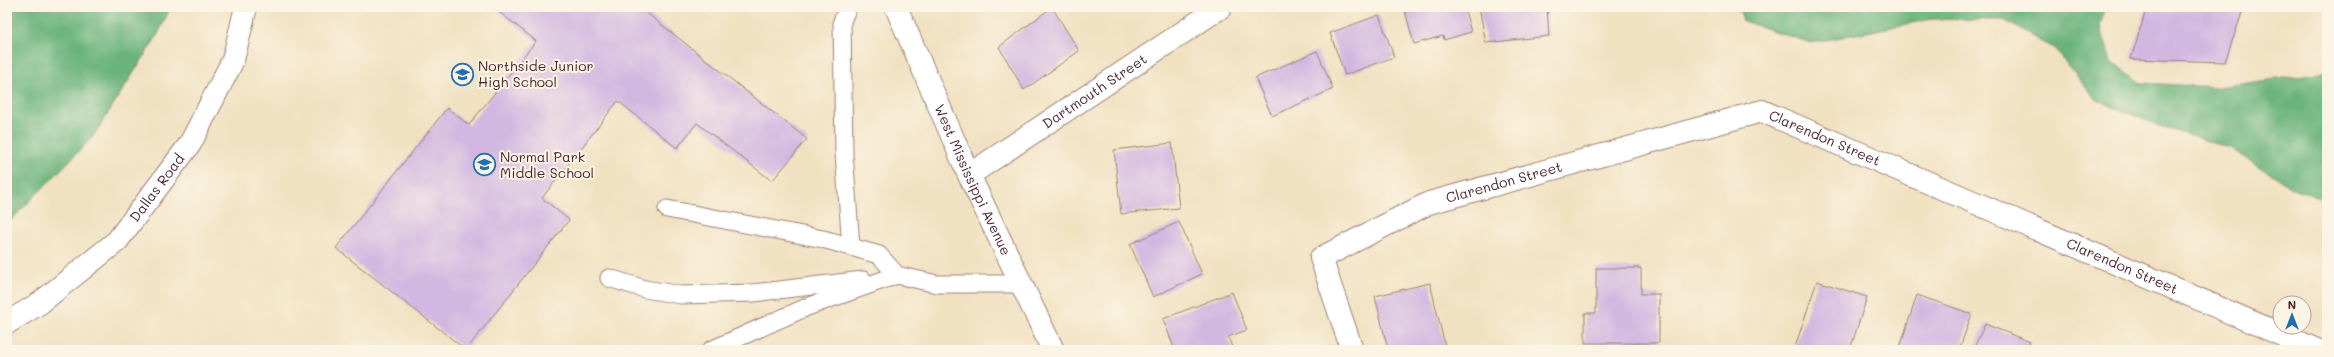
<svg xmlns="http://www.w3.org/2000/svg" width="2334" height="357" font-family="Mali,sans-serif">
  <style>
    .forest { fill: #6ab37b; stroke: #5a6953 }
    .building { fill: #d2b8e1 }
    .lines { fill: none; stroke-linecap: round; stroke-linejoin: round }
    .service-casing { stroke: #9d8076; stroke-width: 19 }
    .minor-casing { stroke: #9d8076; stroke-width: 24 }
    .tertiary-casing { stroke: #9d8076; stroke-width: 24 }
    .service { stroke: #fff; stroke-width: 17 }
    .minor { stroke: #fff; stroke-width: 22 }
    .tertiary { stroke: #fff; stroke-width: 22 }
    .labels { text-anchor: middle; stroke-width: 4; stroke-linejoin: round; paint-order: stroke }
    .poi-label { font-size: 14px; fill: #4a1f2b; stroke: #fcf5e5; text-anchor: start }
    .street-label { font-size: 14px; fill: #4a1f2b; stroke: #fcf5e5 }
  </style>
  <rect width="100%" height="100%" fill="#fcf5e5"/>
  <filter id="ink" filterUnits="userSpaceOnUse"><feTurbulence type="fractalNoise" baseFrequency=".025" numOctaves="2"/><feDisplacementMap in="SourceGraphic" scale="8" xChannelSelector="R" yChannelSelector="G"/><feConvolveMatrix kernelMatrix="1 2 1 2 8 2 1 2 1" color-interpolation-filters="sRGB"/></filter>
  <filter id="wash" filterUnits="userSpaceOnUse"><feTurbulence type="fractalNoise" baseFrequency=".012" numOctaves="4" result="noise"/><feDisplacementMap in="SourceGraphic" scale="16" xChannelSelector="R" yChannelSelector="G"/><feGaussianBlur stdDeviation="0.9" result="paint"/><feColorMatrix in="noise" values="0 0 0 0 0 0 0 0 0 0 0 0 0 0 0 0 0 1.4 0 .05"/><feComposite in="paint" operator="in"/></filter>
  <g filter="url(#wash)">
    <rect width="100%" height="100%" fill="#f0e1c1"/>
    <path class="forest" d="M7,7h164l-14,29 -65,102 -85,86z
      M1739,7h367l-6,18 11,36 30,22 77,4 109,-15v129l-36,-14 -61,-39 -68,-21 -66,-27 -41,-51 -51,-29 -72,-1 -121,24 -68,-22z"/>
    <g id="blocks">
      <path class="building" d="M493,7h146l168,132 -35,42 -75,-58 -20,25 -59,-47 -76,97 27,22 -103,130 -130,-102 111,-140 22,17 67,-84z
        M1052,7l27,44 -55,39 -25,-43z
        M1404,7h60l7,25 -27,8 -1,-4 -29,8z
        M1479,7h68l2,29 -63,7z
        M2147,7h97l-19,55 -94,-3z
        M1379,15l15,42 -49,18 -15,-42z
        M1317,51l16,38 -61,27 -17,-38z
        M1172,143l7,65 -58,6 -7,-64z
        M1179,222l23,52 -49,23 -23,-53z
        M1596,268h45v26h18v49h-74v-30h11z
        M1817,281l50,16 -17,53h-56z
        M1430,283l16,67h-58l-13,-54z
        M1232,292l15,38 -19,7 5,13h-58l-12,-31z
        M1917,295l55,19 -13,36h-60z
        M1985,324l45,18 -3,8h-54z"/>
    </g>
  </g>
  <g filter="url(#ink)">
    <use href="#blocks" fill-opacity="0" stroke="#9d8076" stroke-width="1"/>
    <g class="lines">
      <defs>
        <path id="service" d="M848,7l-6,14 2,132 7,94
          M667,209l156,30 56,16 18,20
          M609,278l36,11 36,6 72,-2 110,-13
          M711,350l96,-43 90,-32 40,9h85"/>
        <g id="minor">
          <path id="s1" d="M969,175l252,-168"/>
          <path id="s2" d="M1352,350l-31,-92 108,-55 333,-92 555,239"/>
        </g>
        <g id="tertiary">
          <path id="s3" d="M896,7l73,168 84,175"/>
          <path id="s4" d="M7,323l33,-20 77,-62 73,-97 43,-84 13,-53"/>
        </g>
      </defs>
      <use href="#service" class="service-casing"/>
      <use href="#minor" class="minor-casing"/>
      <use href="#tertiary" class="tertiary-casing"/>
      <use href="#service" class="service"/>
      <use href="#minor" class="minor"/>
      <use href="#tertiary" class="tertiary"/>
    </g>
  </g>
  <defs>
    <symbol id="school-ring" viewBox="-11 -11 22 22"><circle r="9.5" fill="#fcf5e5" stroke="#1f6fb2" stroke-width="1.5"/><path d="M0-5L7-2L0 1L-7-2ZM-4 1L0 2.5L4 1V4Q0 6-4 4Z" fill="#1f6fb2"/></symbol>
  </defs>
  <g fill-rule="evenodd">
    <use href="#school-ring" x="450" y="62" width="25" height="25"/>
    <use href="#school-ring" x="472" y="152" width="25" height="25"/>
  </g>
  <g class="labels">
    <g class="poi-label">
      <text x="478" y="71">Northside Junior<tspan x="478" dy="16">High School</tspan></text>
      <text x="500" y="162">Normal Park<tspan x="500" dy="16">Middle School</tspan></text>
    </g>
    <g class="street-label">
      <text dy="5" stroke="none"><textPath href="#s1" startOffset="151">Dartmouth Street</textPath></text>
      <text dy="5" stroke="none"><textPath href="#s2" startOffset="632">Clarendon Street</textPath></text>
      <text dy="5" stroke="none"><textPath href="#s3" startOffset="189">West Mississippi Avenue</textPath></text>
      <text dy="5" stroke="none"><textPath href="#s2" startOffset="296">Clarendon Street</textPath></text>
      <text dy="5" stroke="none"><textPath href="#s4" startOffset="204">Dallas Road</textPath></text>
      <text dy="5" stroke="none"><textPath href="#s2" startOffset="956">Clarendon Street</textPath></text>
    </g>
  </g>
  <rect width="2334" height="357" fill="none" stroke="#fcf5e5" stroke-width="24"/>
  <g transform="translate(2292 315)"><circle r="19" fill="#fcf5e5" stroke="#b59f9b"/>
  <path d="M0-3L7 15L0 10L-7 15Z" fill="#1f6fb2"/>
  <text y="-6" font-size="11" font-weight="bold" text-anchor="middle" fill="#4a1f2b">N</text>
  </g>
</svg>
